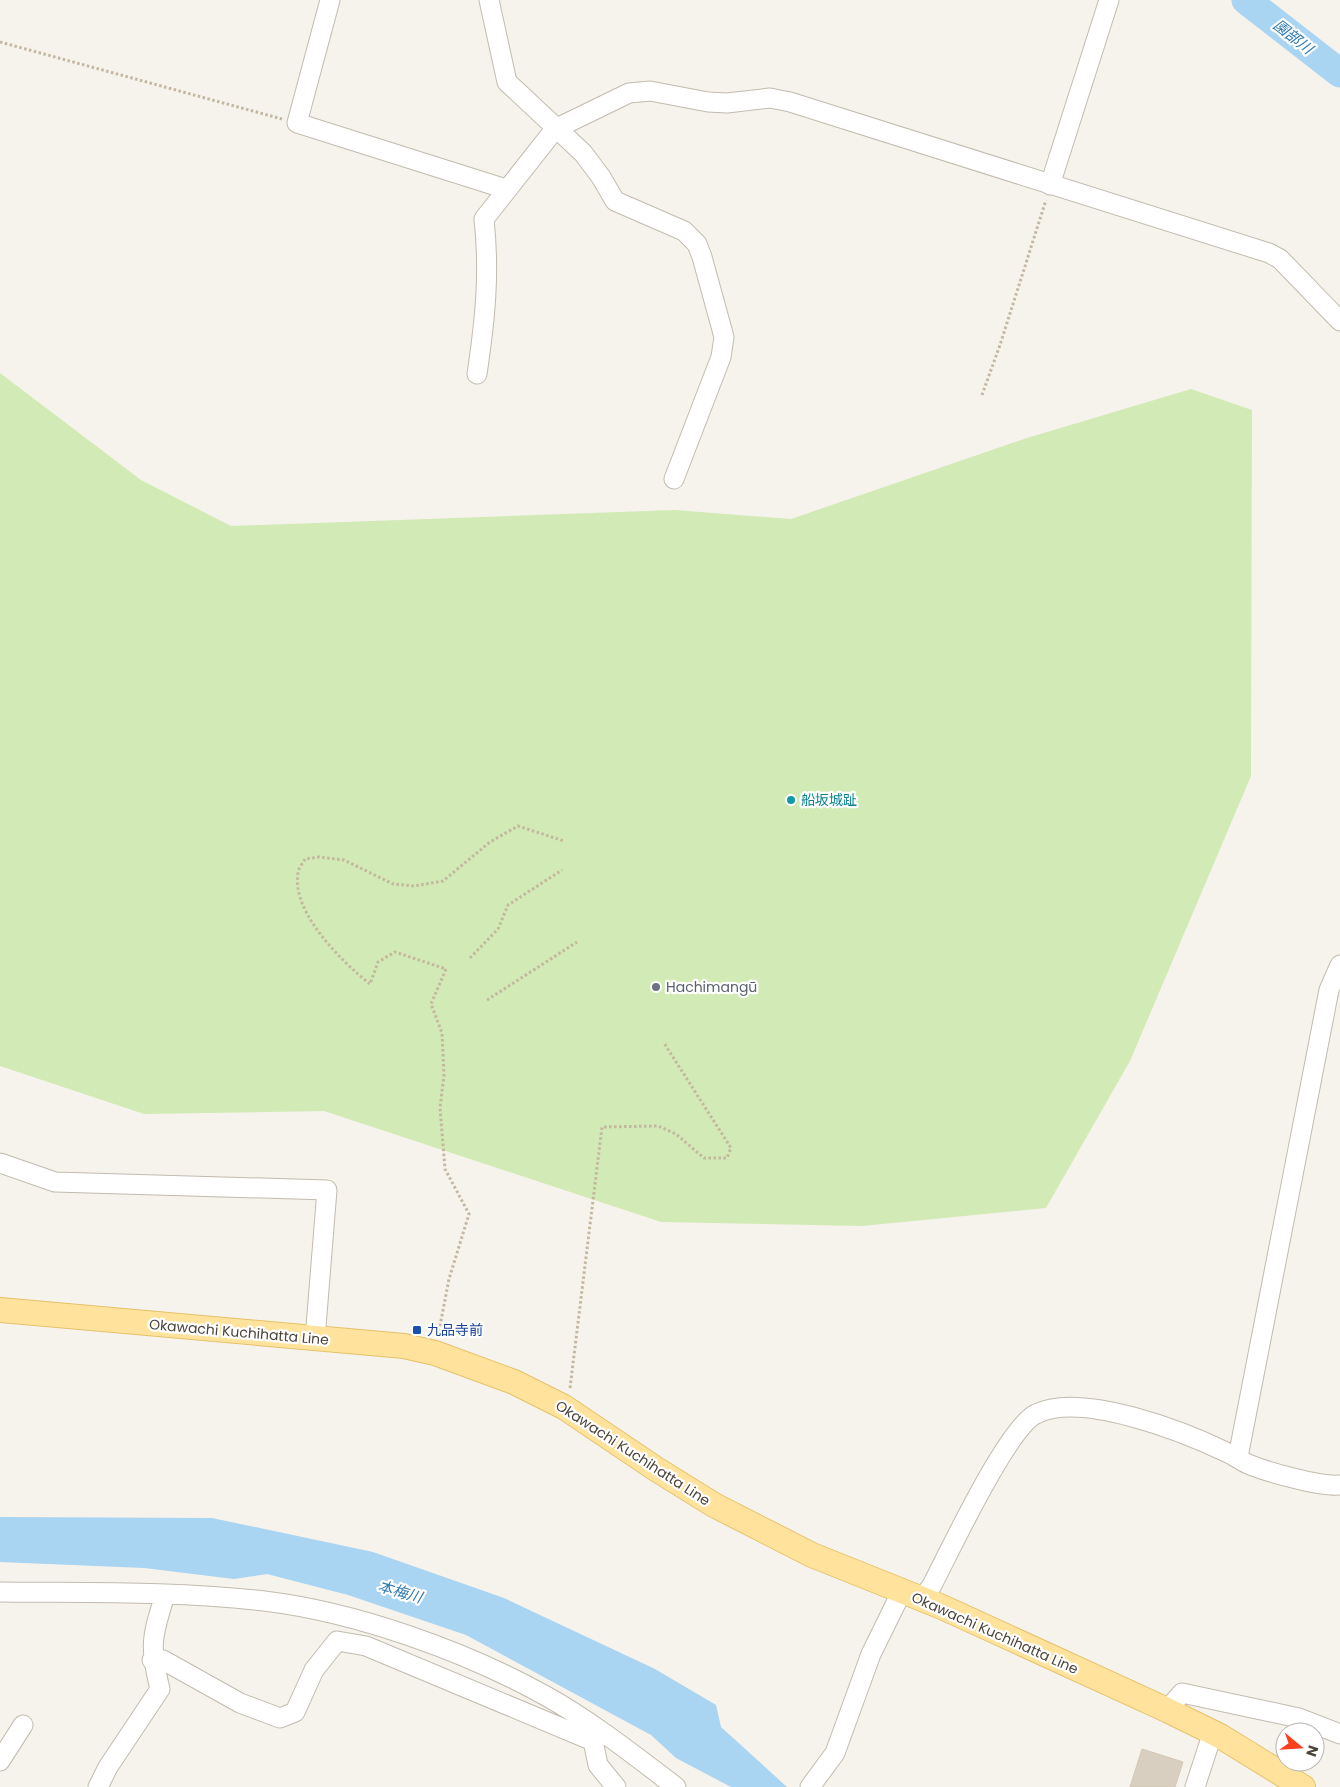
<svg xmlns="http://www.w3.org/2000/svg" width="1340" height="1787" font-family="Poppins,'Noto Sans JP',sans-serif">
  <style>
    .green { fill: #d2eab5 }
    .water { fill: #a9d4f2 }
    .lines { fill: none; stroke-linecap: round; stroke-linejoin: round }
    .river { stroke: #a9d4f2; stroke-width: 29 }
    .building { fill: #d8cfc1; stroke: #d3c7b4 }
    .minor-casing { stroke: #c2bbae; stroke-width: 21 }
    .major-casing { stroke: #e6c16a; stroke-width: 26 }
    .path { stroke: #c4b79f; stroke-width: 3; stroke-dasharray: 2.5 2.5; stroke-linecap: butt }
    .minor { stroke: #fff; stroke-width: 19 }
    .major { stroke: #ffe39c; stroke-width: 24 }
    .culture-dot { fill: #0f9aa8; stroke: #fff; stroke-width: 2 }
    .worship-dot { fill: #6b7280; stroke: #fff; stroke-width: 2 }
    .transit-dot { fill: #1a4fb4; stroke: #fff; stroke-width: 2 }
    .labels { text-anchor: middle; stroke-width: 4.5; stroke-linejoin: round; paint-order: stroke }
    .culture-label { font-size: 14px; fill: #0d838f; stroke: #fff; text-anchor: start }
    .worship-label { font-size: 14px; fill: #5b616d; stroke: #fff; text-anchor: start }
    .transit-label { font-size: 14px; fill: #164399; stroke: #fff; text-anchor: start }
    .street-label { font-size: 14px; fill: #4b4439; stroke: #fff }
    .water-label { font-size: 15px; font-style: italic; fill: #2e7ab2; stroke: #fff }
  </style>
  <rect width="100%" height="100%" fill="#f6f3ec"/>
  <path class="green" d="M0,373l141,107 90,46 444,-16 116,9 236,-81 164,-49 61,21 -1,366 -121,285 -84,147 -184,18 -201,-4 -337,-111 -180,3 -144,-48z"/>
  <path class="water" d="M0,1517l212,1 161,34 131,46 151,71 61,36 5,22 66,60h-56l-55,-29 -25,-23 -185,-100 -118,-40 -81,-21 -33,5 -90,-11 -144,-6z"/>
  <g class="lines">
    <path class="river" d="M1246,0l94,73"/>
  </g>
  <path class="building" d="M1142,1749l41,13 -8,25h-45z"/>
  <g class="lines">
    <defs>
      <path id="minor" d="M330,0l-33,123 209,66
        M489,0l18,82 76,71 18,24 14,24 69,30 13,13 5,13 22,80 -3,20 -47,122
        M1050,185l59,-185
        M477,374c8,-54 13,-100 7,-155l71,-90 74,-36 21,-2 58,11 19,1 43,-5 20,4 479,151 11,6 60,62
        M0,1163l55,19 272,8 -12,149
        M1238,1457l91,-467 11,-25
        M0,1592c88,1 177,-1 264,9 92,11 201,50 282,95 45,25 88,59 130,91
        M921,1599l10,-12c18,-34 76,-159 105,-173 45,-23 149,18 192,39 7,3 13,8 20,11 19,8 73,23 92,21
        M152,1660h11l77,43 40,15 15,-6 19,-42 23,-29 29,5 227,95 11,-7
        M1167,1710l15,-17 117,25 41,16
        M593,1741l5,24 18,22
        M0,1761l23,-36
        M98,1787l10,-20 52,-78c-11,-43 -8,-53 5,-94
        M810,1787l25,-34 36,-99 31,-63
        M1195,1787l18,-55"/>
      <path id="major" d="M0,1310l404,36 31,7 79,29 50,25 92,62 58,36 98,50 130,52 225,103 53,26 83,51"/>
    </defs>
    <use href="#minor" class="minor-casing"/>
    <use href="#major" class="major-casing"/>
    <path class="path" d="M0,42l282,77
      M982,395l18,-50 46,-145
      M470,958l28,-29 10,-24 54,-35
      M487,1000l90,-58
      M438,1336l11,-57 20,-65 -24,-45 -5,-61 4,-33 -2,-42 -11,-29 15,-35 -51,-17 -17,10 -8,22c-28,-22 -79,-72 -72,-111 0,-4 5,-10 7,-14l14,-2 25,3 49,24 21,2 29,-5 47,-39 28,-16 46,15
      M570,1388l32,-261 56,-1 18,8 28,24h23l4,-10 -67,-105"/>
    <use href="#minor" class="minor"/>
    <use href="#major" class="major"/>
  </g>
  <circle class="culture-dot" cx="791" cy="800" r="5"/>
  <circle class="worship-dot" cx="656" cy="987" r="5"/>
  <rect class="transit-dot" x="412" y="1325" width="10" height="10" rx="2.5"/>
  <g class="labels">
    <g class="culture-label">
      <text x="801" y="805">船坂城趾</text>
    </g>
    <g class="worship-label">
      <text x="666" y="992">Hachimangū</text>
    </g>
    <g class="transit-label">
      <text x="427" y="1335">九品寺前</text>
    </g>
    <g class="street-label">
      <text transform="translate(239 1332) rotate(5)" y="5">Okawachi Kuchihatta Line</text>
      <text transform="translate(633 1453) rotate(33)" y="5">Okawachi Kuchihatta Line</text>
      <text transform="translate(995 1633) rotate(24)" y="5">Okawachi Kuchihatta Line</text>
    </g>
    <g class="water-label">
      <text transform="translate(1293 37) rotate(38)" y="5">園部川</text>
      <text transform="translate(400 1592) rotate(16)" y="5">本梅川</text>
    </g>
  </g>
  <g transform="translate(1300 1747) rotate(108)"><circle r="24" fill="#ffffff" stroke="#b7b4b0"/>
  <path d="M0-4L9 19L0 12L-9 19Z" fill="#fc3f1d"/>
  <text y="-8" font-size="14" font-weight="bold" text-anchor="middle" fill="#4b4439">N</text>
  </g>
</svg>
